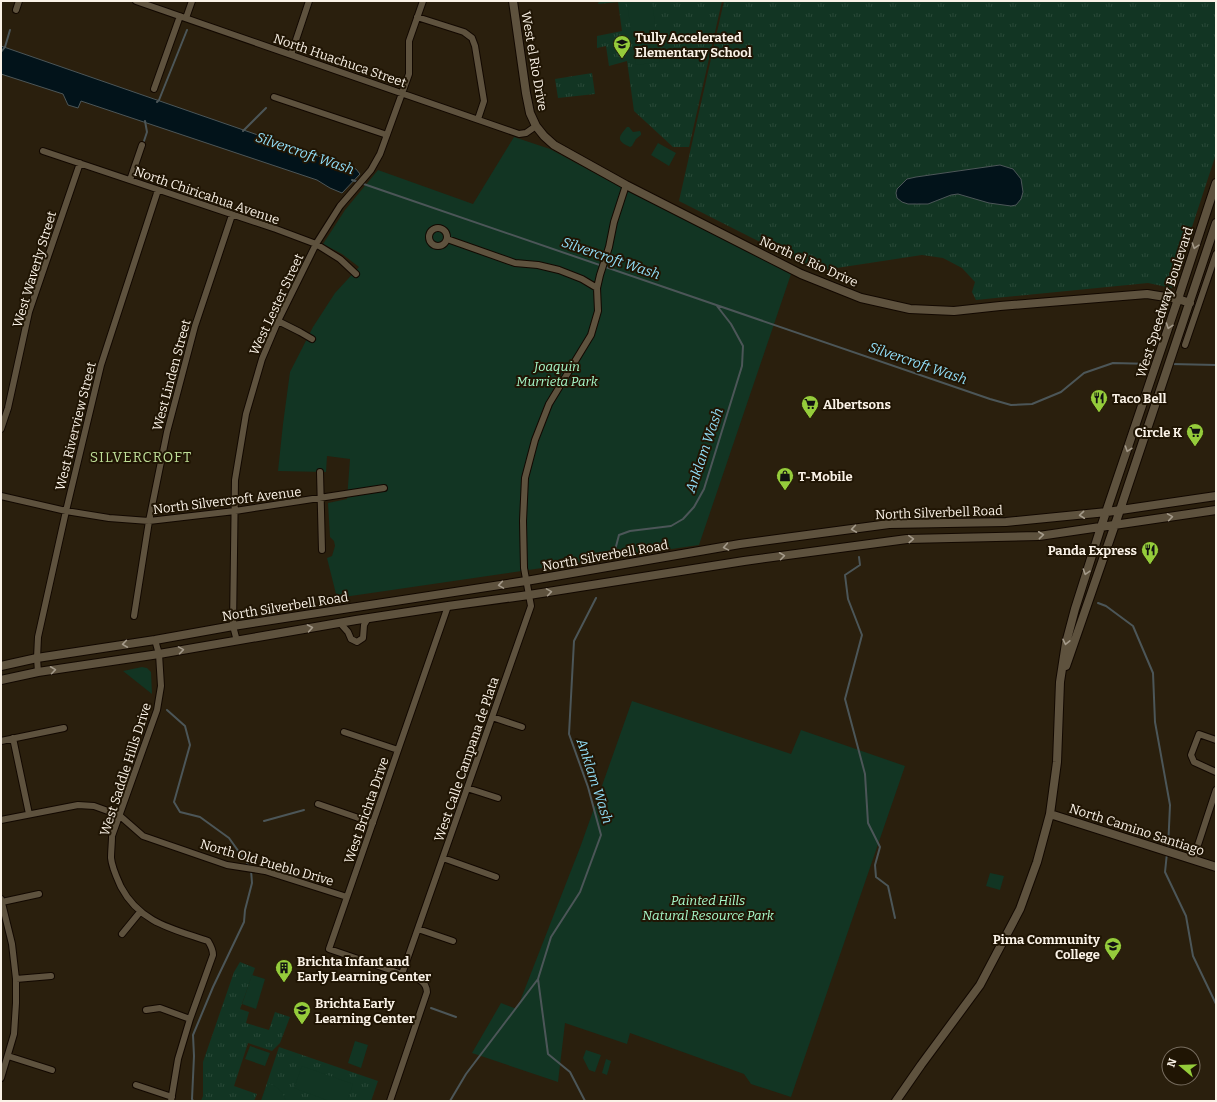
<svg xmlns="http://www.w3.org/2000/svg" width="1217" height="1102" font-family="Bitter,serif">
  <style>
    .grass { fill: url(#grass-tufts) }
    .green { fill: #123523 }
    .water { fill: #02131a; stroke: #4c5658 }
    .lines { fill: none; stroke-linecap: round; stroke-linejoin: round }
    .stream { stroke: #4c5658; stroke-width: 2 }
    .street-casing { stroke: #120800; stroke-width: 8 }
    .secondary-casing { stroke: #120800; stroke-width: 10 }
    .street { stroke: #5e523e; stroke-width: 6 }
    .secondary { stroke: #5e523e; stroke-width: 8 }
    .oneway { stroke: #a49a8a }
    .labels { text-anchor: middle; stroke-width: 4; stroke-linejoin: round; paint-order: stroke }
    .poi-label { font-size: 13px; font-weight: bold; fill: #faf2e7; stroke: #201504; text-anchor: start }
    .street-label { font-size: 13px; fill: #faf2e7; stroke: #201504 }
    .park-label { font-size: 13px; font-style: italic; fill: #a8facb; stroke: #201504 }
    .water-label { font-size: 14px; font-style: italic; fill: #91ddf7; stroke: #201504 }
    .neighbourhood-label { font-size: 14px; letter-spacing: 1px; fill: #bfdf98; stroke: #201504 }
  </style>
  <defs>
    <pattern id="grass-tufts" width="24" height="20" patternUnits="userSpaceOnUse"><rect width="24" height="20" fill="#123523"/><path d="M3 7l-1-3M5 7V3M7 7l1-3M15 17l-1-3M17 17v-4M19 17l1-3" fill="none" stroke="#2a4938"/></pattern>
  </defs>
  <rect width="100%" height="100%" fill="#2a1f0d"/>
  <path class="grass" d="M599,1h123l-33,146h-16l-39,-36 -7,-50 -18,5 -3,-20 -9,2v-12l25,-5 -4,-29 -20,2z
    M724,1h492v153l-44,134 -24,-5 -172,17 -4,-8 3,-10 -13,-14 -19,-10 -21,-3 -105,16 -138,-70z
    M592,73l3,21 -37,4 -3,-19z
    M240,962l15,6 -15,41 9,3 -3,11 23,7 6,-18 15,5 -10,26 -8,8 -24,-8 -14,43 23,8 -3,7h-53l2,-5v-34l31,-90z
    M279,1047l99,34 -7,20h-110z"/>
  <path class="green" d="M639,1h13l8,61 -24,3 -9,-62z
    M627,127h2l4,5 7,-1 1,2v2l-5,4 -4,7 -2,1c-14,-6 -12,-10 -3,-20z
    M514,137l36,12 72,39 169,86 -92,271 -362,53 -10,-40 5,-2 3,-10 -1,-5 -4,-4 -2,-34 19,-4 3,-40 -23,-3 -1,16 -48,-1 5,-47 7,-52 23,-45 22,-34 24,-26 -17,-13 -19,-10 22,-34 33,-40 95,34z
    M658,143l18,10 -7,13 -18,-11z
    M142,667l5,1 4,4 1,22 -29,-23z
    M632,701l159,53 10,-24 104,36 -114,331 -40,-13 -7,-10 -114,-41 -3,11 -62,-21 -7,59 -86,-29 29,-50 16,6 64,-164z
    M990,873l14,3 -4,14 -14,-4z
    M252,975l13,4 -9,30 -14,-5z
    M355,1041l13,4 -7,23 -13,-5z
    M250,1046l20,7 -5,13 -20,-7z
    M586,1050l15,5 -6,17 -6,-2 -6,-12z
    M606,1059l5,2 -4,14 -5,-2z
    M302,1066l51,18 -6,17h-18l-35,-13z
    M268,1083c9,3 15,8 18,18h-25z"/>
  <path class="water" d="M1,46l355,123 4,5 -18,19 -12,-5 -13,-8 -236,-79 -3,7 -10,-3 -5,-11 -62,-20z
    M1000,165l13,4 8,10 2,13 -2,7 -5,6 -5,1 -22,-3 -31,-9 -7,1 -23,9h-20l-6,-2 -5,-4 -1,-5 1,-4 10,-10 9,-2z"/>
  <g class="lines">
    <path class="stream" d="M1,52l4,-5 5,-17
      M157,102l2,-2 28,-70
      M243,131l23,-23
      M144,141l3,-9 -2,-11
      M352,180l638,219 21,6 21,-1 29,-12 23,-19 29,-10 40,1
      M1171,364l45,1
      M614,554l5,-19 11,-4 41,-5 12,-7 11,-12 10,-18 38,-123 1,-20 -12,-22 -14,-18
      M859,557l1,8 -15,10 3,24 14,36 -17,64 20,75 3,49 12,24 -5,18 1,12 12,9 7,32
      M1098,603l8,3 27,20 20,47 2,49 15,83 -2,44
      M167,710l18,16 5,19 -16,57 6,10 20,5 29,21 20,28
      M264,821l40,-11
      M1167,853l-2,19 21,44 7,40 23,48
      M538,979l10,75 22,18 15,29
      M431,1008l25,9
      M193,1101l-1,-2 2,-43 -1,-21 20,-48 31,-65 1,-12 7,-27 -1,-13
      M450,1101l16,-27 72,-95 13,-42 29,-45 21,-57 -13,-48 -19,-53 5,-93 22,-43
      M1216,1101v-2"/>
    <defs>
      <path id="street" d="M136,1l383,133 7,-1 10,-7
        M16,10l3,-9
        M417,17l47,15 8,6 3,8 9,55 -6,18
        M186,18l6,-17
        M291,55l18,-54
        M154,89l26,-73
        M274,97l113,38
        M43,151l233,78 40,15 24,15 16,15
        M130,180l12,-35
        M429 237a9 9 0 1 1 18 0a9 9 0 1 1-18 0Z
        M447,239l68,24 23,2 21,5 23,9 15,9
        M278,321l22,11 12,7
        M1185,345l31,-91
        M1,429l7,-21 21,-96 51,-149
        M320,472l2,78
        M1,496l65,15 43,7 40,3 86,-10 149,-23
        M134,616l15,-95 18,-89 28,-106 37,-111
        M340,623l8,9 3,7 6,3 6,-4 1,-13 4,-7
        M155,640l4,14 2,32 -4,24 -45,126c0,7 -1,15 -1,22 1,10 6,20 10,29 19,36 52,42 87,54 3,5 5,8 5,14l-23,64 -12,40 -7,42
        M237,641l-4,-15 2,-146 11,-66 16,-55 16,-38 38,-77 24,-38 31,-36 9,-16 29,-80v-33l14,-40
        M38,672l-1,-14 1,-21 28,-126 35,-146 57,-175
        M492,717l30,10
        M344,732l54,18
        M13,738l16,76
        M1216,740l-17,-6 -8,21 3,7 22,10
        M1,741l63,-13
        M467,788l31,10
        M318,804l55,19
        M1,820l77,-15 16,1 25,9 24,21 84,29 38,6 82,26
        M443,858l53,19
        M1193,860l23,-70
        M1,899l11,45 4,35v24l-2,31 -13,44
        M2,902l37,-8
        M418,929l35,12
        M122,934l18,-22
        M402,974l-73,-25 119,-343
        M16,979l35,-3
        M146,1010l14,-2 30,11
        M8,1056l44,14
        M136,1085l36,12
        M390,1101l37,-109c-1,-14 -14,-14 -25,-18l129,-368 -7,-38 -1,-47 2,-43 10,-38 14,-36 42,-69 7,-24 -1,-23 3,-13 9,-28 5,-25 12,-37"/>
      <path id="secondary" d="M513,1l13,92 4,20 6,13 8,10 10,9 72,40 175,89 60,24 49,11 44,2 46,-5 147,-12 31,5 12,4
        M1,666l36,-8 118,-18 78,-14 293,-45 214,-37 149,-20 117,-2 101,-10 109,-16
        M1066,666l54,-156 96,-287
        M1,680l37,-8 121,-18 197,-34 92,-14 81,-11 215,-34 163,-22 132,-3 177,-26
        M1050,814l166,53
        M896,1101l25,-36 59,-80 40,-76 17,-47 13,-48 7,-52 3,-80 6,-39 9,-34 26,-82 77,-228 38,-116"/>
    </defs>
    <use href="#street" class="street-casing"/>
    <use href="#secondary" class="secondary-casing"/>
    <use href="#street" class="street"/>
    <use href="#secondary" class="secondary"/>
  </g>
  <defs><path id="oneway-chevron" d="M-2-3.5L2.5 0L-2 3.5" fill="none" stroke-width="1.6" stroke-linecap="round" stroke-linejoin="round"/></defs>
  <g class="oneway">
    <use href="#oneway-chevron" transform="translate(1195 246) rotate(108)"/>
    <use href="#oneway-chevron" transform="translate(1169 326) rotate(109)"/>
    <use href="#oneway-chevron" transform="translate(1128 449) rotate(109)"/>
    <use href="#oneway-chevron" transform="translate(1082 515) rotate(174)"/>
    <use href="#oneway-chevron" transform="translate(1170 517) rotate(-9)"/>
    <use href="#oneway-chevron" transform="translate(854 529) rotate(172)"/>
    <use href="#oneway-chevron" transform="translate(1041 535) rotate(-6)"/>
    <use href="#oneway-chevron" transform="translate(911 539) rotate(-3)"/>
    <use href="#oneway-chevron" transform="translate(726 547) rotate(170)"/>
    <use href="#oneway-chevron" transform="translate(782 556) rotate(-8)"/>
    <use href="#oneway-chevron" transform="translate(1086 572) rotate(108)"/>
    <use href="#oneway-chevron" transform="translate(501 585) rotate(171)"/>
    <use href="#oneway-chevron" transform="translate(549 592) rotate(-9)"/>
    <use href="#oneway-chevron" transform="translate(310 628) rotate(-10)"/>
    <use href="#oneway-chevron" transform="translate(1066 642) rotate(102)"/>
    <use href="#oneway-chevron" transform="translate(125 644) rotate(172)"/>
    <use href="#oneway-chevron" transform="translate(181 650) rotate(-9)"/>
    <use href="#oneway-chevron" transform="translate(53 670) rotate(-8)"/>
  </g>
  <defs>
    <symbol id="school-pin" viewBox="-11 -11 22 30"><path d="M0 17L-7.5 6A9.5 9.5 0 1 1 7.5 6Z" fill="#95cc3b" stroke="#201504"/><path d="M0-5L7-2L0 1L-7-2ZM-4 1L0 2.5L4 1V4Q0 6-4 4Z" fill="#111"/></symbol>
    <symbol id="restaurant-pin" viewBox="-11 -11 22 30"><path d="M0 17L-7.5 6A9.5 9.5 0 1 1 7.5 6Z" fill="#95cc3b" stroke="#201504"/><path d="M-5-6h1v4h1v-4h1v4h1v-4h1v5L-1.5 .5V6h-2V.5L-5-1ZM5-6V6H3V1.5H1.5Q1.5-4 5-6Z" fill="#111"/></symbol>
    <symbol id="supermarket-pin" viewBox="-11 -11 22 30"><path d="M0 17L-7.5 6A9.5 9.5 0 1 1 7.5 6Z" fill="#95cc3b" stroke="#201504"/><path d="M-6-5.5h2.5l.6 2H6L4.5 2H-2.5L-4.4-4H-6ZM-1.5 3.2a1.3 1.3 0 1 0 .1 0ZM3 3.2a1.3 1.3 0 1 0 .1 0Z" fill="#111"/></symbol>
    <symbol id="shop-pin" viewBox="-11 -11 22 30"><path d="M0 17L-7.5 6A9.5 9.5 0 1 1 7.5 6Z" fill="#95cc3b" stroke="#201504"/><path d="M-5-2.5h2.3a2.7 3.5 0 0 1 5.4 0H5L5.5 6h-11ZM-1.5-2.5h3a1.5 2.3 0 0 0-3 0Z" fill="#111"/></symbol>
    <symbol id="university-pin" viewBox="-11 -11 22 30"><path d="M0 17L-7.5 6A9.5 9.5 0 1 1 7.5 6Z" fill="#95cc3b" stroke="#201504"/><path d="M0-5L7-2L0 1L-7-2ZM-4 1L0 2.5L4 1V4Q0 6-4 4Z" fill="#111"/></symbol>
    <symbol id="building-pin" viewBox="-11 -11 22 30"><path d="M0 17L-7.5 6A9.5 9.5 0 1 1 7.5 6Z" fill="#95cc3b" stroke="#201504"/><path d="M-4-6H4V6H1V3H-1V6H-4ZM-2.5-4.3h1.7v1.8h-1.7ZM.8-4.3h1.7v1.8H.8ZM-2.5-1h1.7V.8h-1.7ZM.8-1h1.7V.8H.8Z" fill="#111"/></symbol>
  </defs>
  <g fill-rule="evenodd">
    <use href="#school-pin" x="612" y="34" width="20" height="27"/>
    <use href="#restaurant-pin" x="1089" y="388" width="20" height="27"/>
    <use href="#supermarket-pin" x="800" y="394" width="20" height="27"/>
    <use href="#supermarket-pin" x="1185" y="422" width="20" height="27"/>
    <use href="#shop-pin" x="775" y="466" width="20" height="27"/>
    <use href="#restaurant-pin" x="1140" y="540" width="20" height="27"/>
    <use href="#university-pin" x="1103" y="936" width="20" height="27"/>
    <use href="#building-pin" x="274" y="958" width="20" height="27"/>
    <use href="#school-pin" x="292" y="1000" width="20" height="27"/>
  </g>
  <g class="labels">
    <g class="poi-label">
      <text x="635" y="42">Tully Accelerated<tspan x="635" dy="15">Elementary School</tspan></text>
      <text x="1112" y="403">Taco Bell</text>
      <text x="823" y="409">Albertsons</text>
      <text x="1182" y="437" text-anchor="end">Circle K</text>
      <text x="798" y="481">T-Mobile</text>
      <text x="1137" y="555" text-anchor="end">Panda Express</text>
      <text x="1100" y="944" text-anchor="end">Pima Community<tspan x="1100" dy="15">College</tspan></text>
      <text x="297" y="966">Brichta Infant and<tspan x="297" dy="15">Early Learning Center</tspan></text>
      <text x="315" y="1008">Brichta Early<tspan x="315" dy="15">Learning Center</tspan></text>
    </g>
    <g class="street-label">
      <text transform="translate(340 60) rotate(19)" y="5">North Huachuca Street</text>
      <text transform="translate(535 61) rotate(80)" y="5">West el Rio Drive</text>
      <text transform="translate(207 195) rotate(19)" y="5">North Chiricahua Avenue</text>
      <text transform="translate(809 261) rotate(24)" y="5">North el Rio Drive</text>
      <text transform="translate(34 269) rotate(-73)" y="5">West Waverly Street</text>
      <text transform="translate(1164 302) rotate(-72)" y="5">West Speedway Boulevard</text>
      <text transform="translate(276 304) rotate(-65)" y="5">West Lester Street</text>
      <text transform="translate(171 375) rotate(-75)" y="5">West Linden Street</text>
      <text transform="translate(75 426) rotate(-76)" y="5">West Riverview Street</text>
      <text transform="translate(227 500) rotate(-7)" y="5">North Silvercroft Avenue</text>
      <text transform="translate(939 512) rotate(-2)" y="5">North Silverbell Road</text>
      <text transform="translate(605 555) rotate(-10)" y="5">North Silverbell Road</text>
      <text transform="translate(285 606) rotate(-9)" y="5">North Silverbell Road</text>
      <text transform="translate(466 759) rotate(-71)" y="5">West Calle Campana de Plata</text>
      <text transform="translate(125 769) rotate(-72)" y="5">West Saddle Hills Drive</text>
      <text transform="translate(366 810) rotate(-71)" y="5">West Brichta Drive</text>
      <text transform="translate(1137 829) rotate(18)" y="5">North Camino Santiago</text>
      <text transform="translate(267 862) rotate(16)" y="5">North Old Pueblo Drive</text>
    </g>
    <g class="park-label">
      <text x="557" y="371">Joaquin<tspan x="557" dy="15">Murrieta Park</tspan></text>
      <text x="708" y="905">Painted Hills<tspan x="708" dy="15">Natural Resource Park</tspan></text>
    </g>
    <g class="water-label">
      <text transform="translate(305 153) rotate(19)" y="5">Silvercroft Wash</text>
      <text transform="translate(611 258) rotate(19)" y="5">Silvercroft Wash</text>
      <text transform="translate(918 363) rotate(19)" y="5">Silvercroft Wash</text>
      <text transform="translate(704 450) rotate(-71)" y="5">Anklam Wash</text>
      <text transform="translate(595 781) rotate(72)" y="5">Anklam Wash</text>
    </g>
    <g class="neighbourhood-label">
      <text x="141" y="462">SILVERCROFT</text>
    </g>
  </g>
  <rect width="1217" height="1102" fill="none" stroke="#faf2e7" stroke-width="4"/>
  <g transform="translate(1181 1066) rotate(289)"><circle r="19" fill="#201504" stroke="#776d5f"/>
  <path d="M0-3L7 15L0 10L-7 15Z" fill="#95cc3b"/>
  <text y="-6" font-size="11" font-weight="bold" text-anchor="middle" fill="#faf2e7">N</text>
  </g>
</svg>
